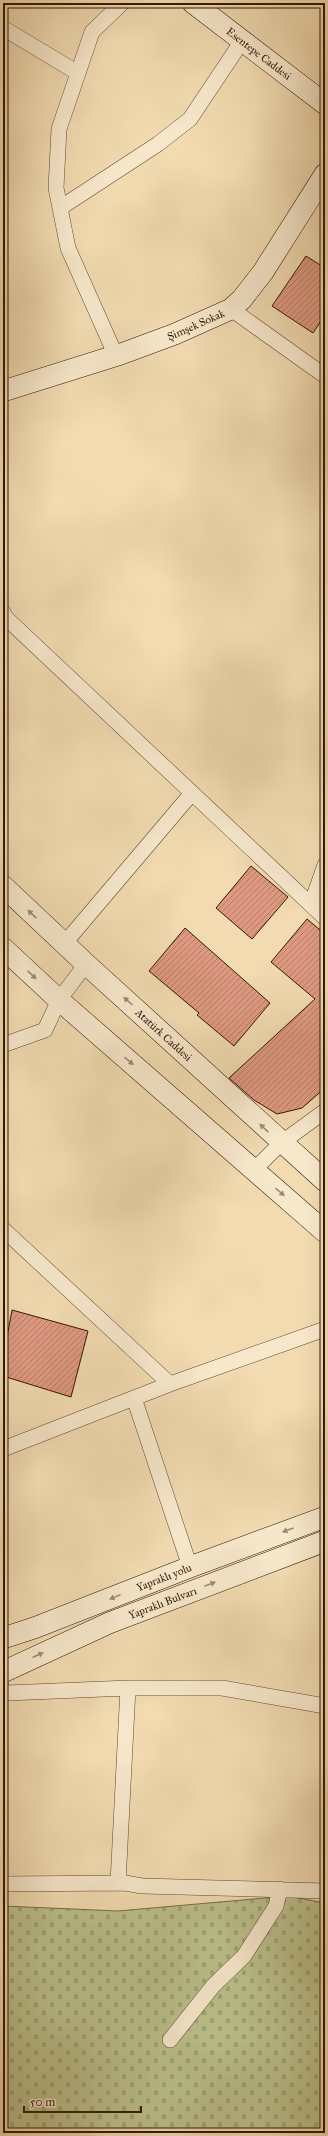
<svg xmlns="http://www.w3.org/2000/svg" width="328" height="2136" font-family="'IM FELL Great Primer',serif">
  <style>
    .cemetery { fill: url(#cemetery-stones); stroke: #766c46 }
    .building { fill: url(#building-hatch); stroke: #301701 }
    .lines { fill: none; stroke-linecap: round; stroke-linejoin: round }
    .street-casing { stroke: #60482d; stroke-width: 16 }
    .secondary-casing { stroke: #301701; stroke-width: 22 }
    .street { stroke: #f7e8cc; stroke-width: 15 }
    .secondary { stroke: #f7e8cc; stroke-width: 21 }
    .oneway { fill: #9d8a71 }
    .labels { text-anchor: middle; stroke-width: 3; stroke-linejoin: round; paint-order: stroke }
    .street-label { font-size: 11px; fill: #301701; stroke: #f7e8cc }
  </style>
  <defs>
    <pattern id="cemetery-stones" width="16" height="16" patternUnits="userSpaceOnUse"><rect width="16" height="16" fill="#bbc08b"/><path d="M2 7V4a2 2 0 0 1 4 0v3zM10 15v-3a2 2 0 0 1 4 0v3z" fill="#a1a476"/></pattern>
    <pattern id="building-hatch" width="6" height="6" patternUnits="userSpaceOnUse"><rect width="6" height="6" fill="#df9982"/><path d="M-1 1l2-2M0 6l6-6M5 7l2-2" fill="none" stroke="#b57c68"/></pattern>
  </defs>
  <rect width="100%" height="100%" fill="#f2dbb1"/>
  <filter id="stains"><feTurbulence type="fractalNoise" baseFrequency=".005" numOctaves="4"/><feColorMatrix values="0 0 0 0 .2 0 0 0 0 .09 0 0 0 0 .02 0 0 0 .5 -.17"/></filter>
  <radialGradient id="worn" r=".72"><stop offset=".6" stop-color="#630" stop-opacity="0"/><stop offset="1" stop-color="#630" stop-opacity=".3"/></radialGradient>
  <path class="cemetery" d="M288,1896l37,7v230h-322v-227l115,5z"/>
  <path class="building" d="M306,256l19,12v47l-12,18 -41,-27z
    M251,866l37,31 -36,42 -36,-31z
    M307,919l18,15v154l-23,20 -25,6 -23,-14 -25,-22 86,-79 -44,-37z
    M185,928l85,75 -36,43 -37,-31 2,-2 -50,-42z
    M12,1310l76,21 -17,66 -68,-21v-17z"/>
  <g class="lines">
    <defs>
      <path id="street" d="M3,28l75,45
        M60,208l98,-64 32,-25 52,-78
        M231,309l94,67
        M116,356l-48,-108 -12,-60 3,-59 33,-97 30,-29
        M3,612l2,5 320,301
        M311,905l14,-40
        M64,944l128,-151
        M3,1045l42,-15 14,-30 27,-36
        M254,1170l27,-27 44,-32
        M3,1229l167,155
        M134,1398l56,169
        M3,1449l167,-65 155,-55
        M3,1690l4,3 121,-5h94l103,18
        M118,1883l10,-195
        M3,1884l122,-1 17,3 183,5
        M170,2040l43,-54 31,-30 32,-50 4,-17"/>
      <g id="secondary">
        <path id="s1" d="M193,3l132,101"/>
        <path id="s2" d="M3,391l118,-37 54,-20 56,-25 11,-10 21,-27 62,-98"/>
        <path id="s3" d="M3,886l83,78 239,217"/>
        <path d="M3,948l56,52 266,232"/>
        <path id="s4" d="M3,1638l31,-10 156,-61 135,-50"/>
        <path id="s5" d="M3,1672l106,-49 216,-82"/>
      </g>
    </defs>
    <use href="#street" class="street-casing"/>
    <use href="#secondary" class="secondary-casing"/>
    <use href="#street" class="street"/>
    <use href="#secondary" class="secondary"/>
  </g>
  <defs><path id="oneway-solid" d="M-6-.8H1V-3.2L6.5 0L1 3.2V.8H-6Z"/></defs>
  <g class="oneway">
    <use href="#oneway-solid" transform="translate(32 914) rotate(-137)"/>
    <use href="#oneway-solid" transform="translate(32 975) rotate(43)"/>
    <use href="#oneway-solid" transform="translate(128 1001) rotate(-138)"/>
    <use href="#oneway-solid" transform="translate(129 1061) rotate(41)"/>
    <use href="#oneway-solid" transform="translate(264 1128) rotate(-137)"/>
    <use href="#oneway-solid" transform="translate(280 1192) rotate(41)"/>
    <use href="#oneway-solid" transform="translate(288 1530) rotate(160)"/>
    <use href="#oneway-solid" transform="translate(210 1584) rotate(-21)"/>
    <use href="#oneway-solid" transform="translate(115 1597) rotate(158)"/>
    <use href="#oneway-solid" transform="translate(38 1655) rotate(-25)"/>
  </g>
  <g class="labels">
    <g class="street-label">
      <text dy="4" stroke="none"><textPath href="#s1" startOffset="83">Esentepe Caddesi</textPath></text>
      <text dy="4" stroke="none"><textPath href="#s2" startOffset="204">Şimşek Sokak</textPath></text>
      <text dy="4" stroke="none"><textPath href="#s3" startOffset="219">Atatürk Caddesi</textPath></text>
      <text dy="4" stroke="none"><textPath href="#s4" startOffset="172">Yapraklı yolu</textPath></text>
      <text dy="4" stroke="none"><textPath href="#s5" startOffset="174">Yapraklı Bulvarı</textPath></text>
    </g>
  </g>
  <rect width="328" height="2136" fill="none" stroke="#f2dbb1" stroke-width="16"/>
  <rect x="4" y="4" width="320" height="2128" fill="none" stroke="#301701" stroke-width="2"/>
  <rect x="8" y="8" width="312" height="2120" fill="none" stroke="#301701"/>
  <path d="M24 2106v6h117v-6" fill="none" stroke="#301701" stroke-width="2"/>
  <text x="30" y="2106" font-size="12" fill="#301701" stroke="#f7e8cc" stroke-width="3" paint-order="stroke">50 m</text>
  <rect width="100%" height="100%" filter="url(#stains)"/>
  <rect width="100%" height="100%" fill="url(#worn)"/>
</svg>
